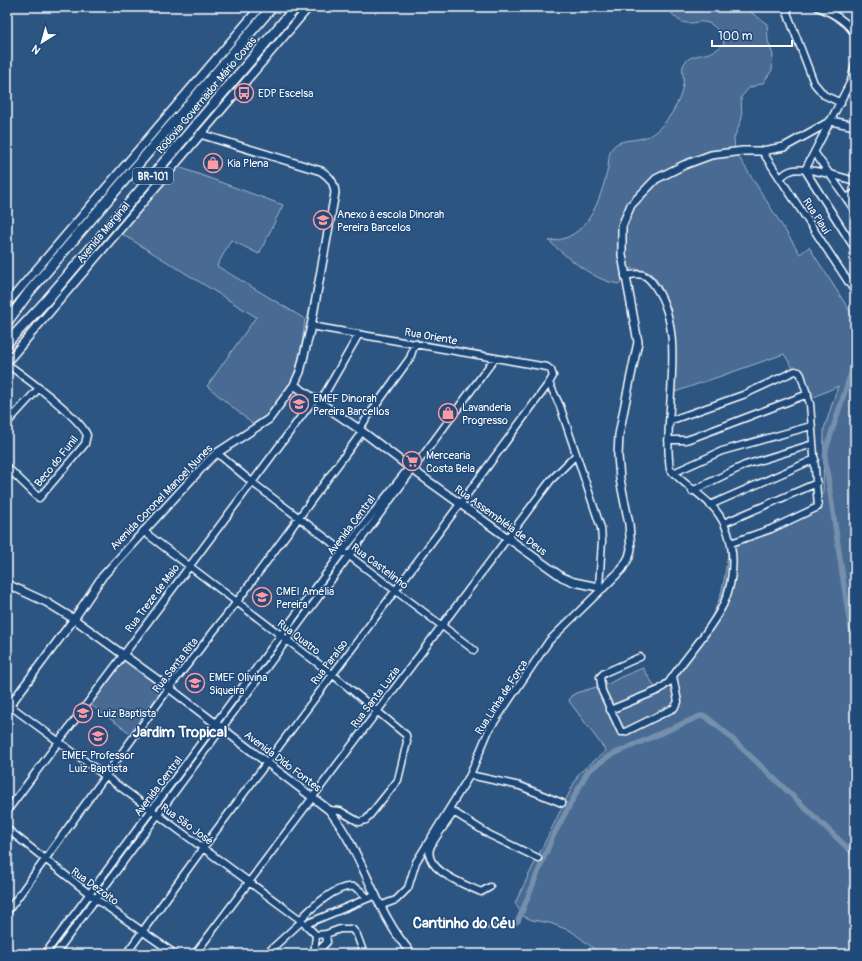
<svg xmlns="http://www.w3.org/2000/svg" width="862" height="961" font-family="Pangolin,sans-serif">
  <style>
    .green { fill: #486b92; stroke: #a4b5c8 }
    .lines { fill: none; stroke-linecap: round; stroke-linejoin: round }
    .canal { stroke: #748fad; stroke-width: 5.5 }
    .minor-casing { stroke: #fff; stroke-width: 9 }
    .tertiary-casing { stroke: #fff; stroke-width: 10 }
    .primary-casing { stroke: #fff; stroke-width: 12 }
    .minor { stroke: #1f4a7a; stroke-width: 6 }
    .tertiary { stroke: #1f4a7a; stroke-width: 7 }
    .primary { stroke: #1f4a7a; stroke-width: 9 }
    .labels { text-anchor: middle; stroke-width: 3; stroke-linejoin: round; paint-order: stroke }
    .shield { fill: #1f4a7a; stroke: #bcc9d7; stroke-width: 1 }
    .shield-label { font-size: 10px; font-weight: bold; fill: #fff }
    .poi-label { font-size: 11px; fill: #fff; stroke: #1f4a7a; text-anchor: start }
    .street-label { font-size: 11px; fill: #fff; stroke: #1f4a7a }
    .district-label { font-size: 15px; font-weight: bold; fill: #fff; stroke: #1f4a7a }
  </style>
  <rect width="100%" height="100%" fill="#2c5582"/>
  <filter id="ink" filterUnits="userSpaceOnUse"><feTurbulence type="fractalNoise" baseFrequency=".025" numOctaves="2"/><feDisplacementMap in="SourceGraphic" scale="8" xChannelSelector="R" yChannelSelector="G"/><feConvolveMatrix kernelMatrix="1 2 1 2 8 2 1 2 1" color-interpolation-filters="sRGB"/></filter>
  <g filter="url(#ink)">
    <path class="green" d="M666,7h78l23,17 1,17 5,14 -1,15 -9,13 -14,5 -8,9 1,21 -8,20 1,13 65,103 9,-7 46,72v635h-254l-30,-23 -21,-8 -18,-3 -9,-4 -8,-13 64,-130 27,-22 -37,-50 2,-5 5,-3 34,-10 11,-6 22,-9 15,24c25,-30 53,-63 64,-102 3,-12 4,-24 6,-36v-6l69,-32 26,-21 1,-66 14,-43 -26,12 -28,-44 -109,38c-2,-31 1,-98 -24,-118 -6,-5 -17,-5 -24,-6l-7,16c-23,-1 -55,-28 -71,-43 39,-1 51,-40 59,-73 1,-8 0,-15 5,-21 7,-10 28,-4 41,-14 14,-11 27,-31 29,-49 2,-8 -4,-15 3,-23 9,-9 26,-3 38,-18 -3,-9 -9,-20 -20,-21 -7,-1 -14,3 -22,0 -6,-3 -11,-9 -16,-15z
      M176,166l107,39 -24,49 -28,-14 -14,26 88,53c-3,33 -10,68 -34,93 -5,5 -12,9 -17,13l-47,-39 49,-69 -137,-85z
      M125,660l38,29 -33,44 -39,-28z"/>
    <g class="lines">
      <path class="canal" d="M855,361l-29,88 -1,9 24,161 6,30
        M483,928l29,-4 6,-3 34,-83 36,-67 21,-15 91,-40h5l20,16 130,123"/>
      <defs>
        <path id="minor" d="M785,7l29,76 10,12 17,8
          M818,7c14,6 30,14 37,28
          M855,64l-4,17 -46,89 50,79
          M762,151l93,141
          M815,153l40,58
          M780,178c3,-2 6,-6 10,-7 12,-6 51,6 65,10
          M846,198l9,-5
          M311,326l236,41 4,3 2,6 -4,7 11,23 41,122 1,13 -3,46
          M7,364c18,13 72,53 80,71l-2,9 -46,54 -32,-31
          M320,402l39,-68
          M669,421l74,-26 52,-24 4,1 2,3 9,29 8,103 -47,22 -40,14
          M7,423l32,-35
          M359,429l51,-71 5,-15
          M668,440h18l9,-3 113,-43
          M217,453l36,30 221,167
          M673,473l49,-22 89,-25
          M692,491l53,-26 68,-21
          M710,505l105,-46
          M724,523l93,-40
          M143,531l189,143 74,61 1,7 -9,38 -32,40 -7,2 -19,-11 -11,-1
          M640,657l-36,16 -4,4 2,14 19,41h4l49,-24 4,-6 -5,-26
          M9,705l293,216 14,14 10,-1 1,8 -12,12
          M610,710l49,-20 10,-8c17,-26 40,-49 54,-77 15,-32 13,-74 -12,-100 -13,-13 -29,-22 -41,-36 -8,-54 18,-134 -14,-181 -4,-6 -7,-11 -13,-13 -7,-2 -12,0 -18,1
          M470,775l50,11 42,17
          M7,811l308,-413
          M452,811l38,24 48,23
          M454,812c-7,11 -17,22 -23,34 -11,23 35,39 50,46l9,-5
          M7,829l89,70 79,55
          M382,905l14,-5 12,-12 8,-26 54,-87 19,-45 60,-89 54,-53
          M7,912l162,-224 67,-85 126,-171
          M300,920c10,-11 37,-36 53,-33 6,1 10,7 15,11
          M306,924l70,-29
          M326,934l14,-5h12l5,6 7,19
          M45,954l298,-403 68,-86
          M55,954l440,-596
          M126,954l77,-106 257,-344 89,-121
          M195,954l356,-474 25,-25
          M266,954l36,-33
          M314,954l2,-19"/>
        <path id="tertiary" d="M7,304l253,-297
          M7,362l302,-355
          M294,385l65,44 54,41 149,107 12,5 29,6 19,-19 7,-12 2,-8 -2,-25 -9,-45 -2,-23 1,-21 5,-26 14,-67 -16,-87v-29l9,-21 25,-26 28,-14 27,-10 32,-4h19l22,-4 47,-26 24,5
          M7,584l39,18 28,17 95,69 160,122c35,44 46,103 83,144
          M7,709l67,-90 28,-42 107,-117 8,-7 52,-34 25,-34 6,-13 11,-46 24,-133c-1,-11 -5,-16 -14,-22l-121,-37"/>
        <path id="primary" d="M7,322l22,-30 243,-285
          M7,343l39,-42 250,-294"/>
      </defs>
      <use href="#minor" class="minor-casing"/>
      <use href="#tertiary" class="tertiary-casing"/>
      <use href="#primary" class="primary-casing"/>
      <use href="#minor" class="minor"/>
      <use href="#tertiary" class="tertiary"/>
      <use href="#primary" class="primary"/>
    </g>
  </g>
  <defs>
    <symbol id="bus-ring" viewBox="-11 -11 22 22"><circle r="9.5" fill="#1f4a7a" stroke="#ff9aa2" stroke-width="1.5"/><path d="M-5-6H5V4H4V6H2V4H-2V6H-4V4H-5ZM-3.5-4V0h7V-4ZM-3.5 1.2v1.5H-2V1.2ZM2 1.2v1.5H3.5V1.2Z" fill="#ff9aa2"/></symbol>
    <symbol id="shop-ring" viewBox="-11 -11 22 22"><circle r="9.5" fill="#1f4a7a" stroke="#ff9aa2" stroke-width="1.5"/><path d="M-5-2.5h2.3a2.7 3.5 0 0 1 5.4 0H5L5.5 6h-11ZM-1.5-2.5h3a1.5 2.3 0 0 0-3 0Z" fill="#ff9aa2"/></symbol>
    <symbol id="school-ring" viewBox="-11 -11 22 22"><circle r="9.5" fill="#1f4a7a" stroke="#ff9aa2" stroke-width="1.5"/><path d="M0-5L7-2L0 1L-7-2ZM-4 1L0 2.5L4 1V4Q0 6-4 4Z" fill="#ff9aa2"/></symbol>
    <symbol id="supermarket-ring" viewBox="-11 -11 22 22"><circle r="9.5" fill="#1f4a7a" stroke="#ff9aa2" stroke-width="1.5"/><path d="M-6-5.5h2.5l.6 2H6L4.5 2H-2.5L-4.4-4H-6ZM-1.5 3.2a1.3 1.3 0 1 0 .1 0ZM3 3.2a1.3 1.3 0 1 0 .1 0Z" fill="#ff9aa2"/></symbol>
  </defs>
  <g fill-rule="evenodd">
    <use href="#bus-ring" x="233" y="82" width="22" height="22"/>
    <use href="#shop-ring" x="202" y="152" width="22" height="22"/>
    <use href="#school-ring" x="312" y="209" width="22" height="22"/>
    <use href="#school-ring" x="288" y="393" width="22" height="22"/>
    <use href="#shop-ring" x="437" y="402" width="22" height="22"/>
    <use href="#supermarket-ring" x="401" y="450" width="22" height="22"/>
    <use href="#school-ring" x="251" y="586" width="22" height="22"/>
    <use href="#school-ring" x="184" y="672" width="22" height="22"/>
    <use href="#school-ring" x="72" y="702" width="22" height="22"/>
    <use href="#school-ring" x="87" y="725" width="22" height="22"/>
  </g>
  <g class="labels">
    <rect class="shield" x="133" y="168" width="40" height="16" rx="3"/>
    <g class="shield-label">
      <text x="153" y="180">BR-101</text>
    </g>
    <g class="poi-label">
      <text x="258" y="97">EDP Escelsa</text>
      <text x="227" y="167">Kia Plena</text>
      <text x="337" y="218">Anexo à escola Dinorah<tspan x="337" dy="13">Pereira Barcelos</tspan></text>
      <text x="313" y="402">EMEF Dinorah<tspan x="313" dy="13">Pereira Barcellos</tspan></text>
      <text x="462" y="411">Lavanderia<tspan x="462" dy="13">Progresso</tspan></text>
      <text x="426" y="459">Mercearia<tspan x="426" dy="13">Costa Bela</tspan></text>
      <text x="276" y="595">CMEI Amélia<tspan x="276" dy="13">Pereira</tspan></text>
      <text x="209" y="681">EMEF Olivina<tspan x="209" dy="13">Siqueira</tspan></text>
      <text x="97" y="717">Luiz Baptista</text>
      <text x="98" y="759" text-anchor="middle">EMEF Professor<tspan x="98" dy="13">Luiz Baptista</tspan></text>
    </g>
    <g class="street-label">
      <text transform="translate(206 95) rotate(-50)" y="4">Rodovia Governador Mário Covas</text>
      <text transform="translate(817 216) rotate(57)" y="4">Rua Piauí</text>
      <text transform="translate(103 232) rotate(-50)" y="4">Avenida Marginal</text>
      <text transform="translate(431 336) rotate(10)" y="4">Rua Oriente</text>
      <text transform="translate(56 461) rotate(-51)" y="4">Beco do Funil</text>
      <text transform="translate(161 497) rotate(-46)" y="4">Avenida Coronel Manoel Nunes</text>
      <text transform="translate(501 520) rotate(36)" y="4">Rua Assembléia de Deus</text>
      <text transform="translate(351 525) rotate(-53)" y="4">Avenida Central</text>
      <text transform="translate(380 566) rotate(37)" y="4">Rua Castelinho</text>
      <text transform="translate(152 598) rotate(-53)" y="4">Rua Treze de Maio</text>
      <text transform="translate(299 637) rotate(37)" y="4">Rua Quatro</text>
      <text transform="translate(329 662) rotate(-53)" y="4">Rua Paraíso</text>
      <text transform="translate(175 665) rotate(-52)" y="4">Rua Santa Rita</text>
      <text transform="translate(375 697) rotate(-53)" y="4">Rua Santa Luzia</text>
      <text transform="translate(501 697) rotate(-57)" y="4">Rua Linha de Força</text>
      <text transform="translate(283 761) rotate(37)" y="4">Avenida Dido Fontes</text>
      <text transform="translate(158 786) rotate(-53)" y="4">Avenida Central</text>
      <text transform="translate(187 824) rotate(36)" y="4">Rua São José</text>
      <text transform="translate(95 886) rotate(36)" y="4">Rua Dezoito</text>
    </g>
    <g class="district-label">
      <text x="180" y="737">Jardim Tropical</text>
      <text x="464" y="928">Cantinho do Céu</text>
    </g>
  </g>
  <rect width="862" height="961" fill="none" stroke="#1f4a7a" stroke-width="24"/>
  <rect x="12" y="12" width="838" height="937" fill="none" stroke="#fff" stroke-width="1.5" filter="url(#ink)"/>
  <g transform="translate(42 42) rotate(217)" stroke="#1f4a7a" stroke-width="3" paint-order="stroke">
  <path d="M0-3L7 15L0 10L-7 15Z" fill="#ffffff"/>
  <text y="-6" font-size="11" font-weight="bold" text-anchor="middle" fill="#ffffff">N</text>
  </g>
  <path d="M712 40v6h80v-6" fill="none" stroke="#ffffff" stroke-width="2"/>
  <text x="718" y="40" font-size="12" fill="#ffffff" stroke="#1f4a7a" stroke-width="3" paint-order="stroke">100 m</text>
</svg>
